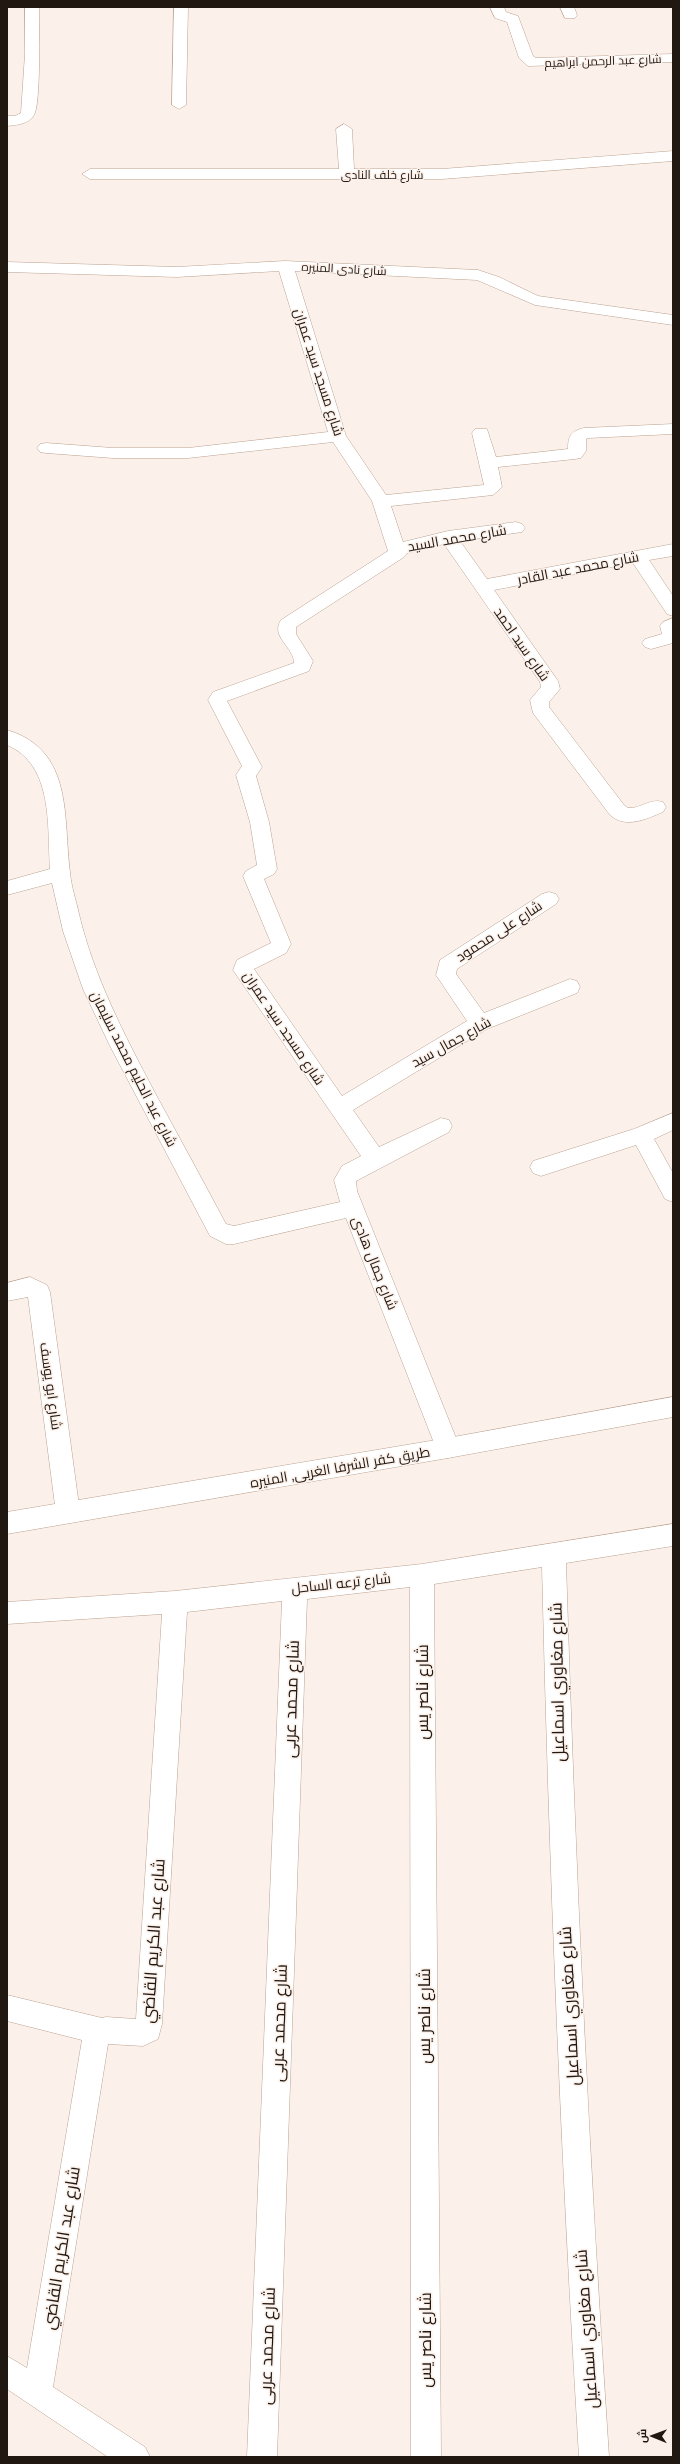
<svg xmlns="http://www.w3.org/2000/svg" width="680" height="2464" font-family="Montserrat,Cairo,sans-serif">
  <style>
    .lines { fill: none; stroke-linecap: round; stroke-linejoin: round }
    .street-casing { stroke: #bba291; stroke-width: 1 }
    .secondary-casing { stroke: #bba291; stroke-width: 1 }
    .street { fill: #fff; fill-rule: evenodd }
    .secondary { fill: #fff; fill-rule: evenodd }
    .labels { text-anchor: middle; stroke-width: 3; stroke-linejoin: round; paint-order: stroke }
    .far-street-label { font-size: 12px; fill: #211812; stroke: #fcf1ea }
    .street-label { font-size: 14px; fill: #211812; stroke: #fcf1ea }
    .near-street-label { font-size: 17px; fill: #211812; stroke: #fcf1ea }
  </style>
  <rect width="100%" height="100%" fill="#fcf1ea"/>
  <g class="lines">
    <defs>
      <path id="street" d="M25,7h14c0,17 2,97 -5,108 -5,9 -17,10 -27,11v-10h8l6,-3 4,-59z
        M174,7h14l-2,98 -7,4 -7,-4z
        M490,7h14l2,5 12,4 15,40 3,2 137,-4v8l-145,4 -9,-8 -12,-36 -12,-4z
        M560,7h14l3,8 -2,3h-10z
        M344,124l8,5 2,40h88l231,-18v10l-231,18h-352l-8,-5 8,-5h249l-3,-40z
        M285,261l193,9 21,7 39,19 135,19v10l-138,-20 -58,-25 -182,-9 51,165 40,59 98,-10 -12,-52 3,-4h12l9,28 72,-8c0,-13 3,-18 16,-21l89,-4v10l-85,4 -2,1v12l-5,7 -6,1 -77,8 4,20 -9,8 -102,11 12,36 45,-11 68,-9 6,2 3,4 -3,4 -62,9 27,38 186,-35v12l-24,4 24,36v20l-6,-2 -34,-51 -139,27 64,91 2,8 -11,13v5l75,98 4,3c13,1 22,-10 35,-6l3,5 -3,5c-17,7 -37,17 -53,3l-77,-102 -3,-13 11,-13 -1,-5 -96,-138 -37,9 -3,4 -108,70v7l17,27 -4,10 -82,30 35,66 -6,9 13,46 8,47 -3,5 -10,5 27,65 -5,9 -32,16 88,127 125,-75 -31,-46 4,-15 102,-66 7,-2 7,2 3,5 -3,5 -99,65 -1,5 28,39 86,-34 7,2 3,6 -3,6 -90,36 -134,81 26,37 62,-29 8,2 3,6 -3,6 -93,49 1,10 103,257 -4,7 -8,3 -8,-3 -4,-7 -90,-230 -112,26h-8l-16,-8 -100,-190 -27,-57 -20,-58 -11,-48 -45,12v-14l43,-12c-3,-42 4,-104 -43,-124v-15c67,20 56,88 63,142 1,14 6,28 9,42 15,63 45,120 75,177 24,44 48,88 72,133l8,2 106,-24 -6,-22 8,-14 19,-10 -128,-186 4,-10 34,-17 -28,-67 3,-5 11,-6 -7,-43 -14,-47 6,-9 -34,-66 5,-8 81,-29c0,-16 -24,-26 -13,-43l107,-69 -16,-50 -39,-59 -145,16h-75l-67,-5 -6,-1 -3,-4 3,-4 6,-1 67,5h75l140,-16 -49,-161 -102,6 -170,-5v-10l170,5z
        M673,618v25l-22,6 -6,-2 -3,-4 3,-4 17,-5 -2,-8 3,-4z
        M673,1113v17l-19,9 19,34v29l-8,-3 -29,-54 -95,31 -8,-3 -3,-6 3,-6 101,-32z
        M30,1277l17,8 3,7 30,221 -4,7 -8,3 -8,-3 -4,-7 -28,-216 -21,4v-18z
        M673,1524v22l-107,17c9,298 23,596 43,894h-30c-18,-297 -30,-593 -37,-890l-108,17 7,873h-30l-1,-870 -103,12 -30,858h-30l35,-856 -95,11 -25,412 -4,15 -15,7 -35,-2 -55,343 92,60 5,10h-42l-101,-68v-33l20,12 55,-328 -75,-19v-26l95,23 4,-1 30,2 26,-405 -155,10v-22l168,-11 247,-27z"/>
      <path id="secondary" d="M673,1397v20l-225,41 -441,76v-22l441,-74z"/>
    </defs>
    <use href="#street" class="street-casing"/>
    <use href="#secondary" class="secondary-casing"/>
    <use href="#street" class="street"/>
    <use href="#secondary" class="secondary"/>
  </g>
  <g class="labels">
    <g class="far-street-label">
      <text transform="translate(603 61) rotate(-2)" y="4">شارع عبد الرحمن ابراهيم</text>
      <text x="382" y="179">شارع خلف النادى</text>
      <text transform="translate(344 269) rotate(3)" y="4">شارع نادى المنيره</text>
    </g>
    <g class="street-label">
      <text transform="translate(319 372) rotate(72)" y="5">شارع مسجد سيد عمران</text>
      <text transform="translate(457 538) rotate(-10)" y="5">شارع محمد السيد</text>
      <text transform="translate(578 568) rotate(-11)" y="5">شارع محمد عبد القادر</text>
      <text transform="translate(522 644) rotate(55)" y="5">شارع سيد احمد</text>
      <text transform="translate(499 931) rotate(-33)" y="5">شارع على محمود</text>
      <text transform="translate(284 1028) rotate(56)" y="5">شارع مسجد سيد عمران</text>
      <text transform="translate(451 1042) rotate(-29)" y="5">شارع جمال سيد</text>
      <text transform="translate(134 1069) rotate(63)" y="5">شارع عبد الحليم محمد سليمان</text>
      <text transform="translate(375 1263) rotate(68)" y="5">شارع جمال هادى</text>
      <text transform="translate(51 1386) rotate(82)" y="5">شارع ابو يوسف</text>
      <text transform="translate(340 1467) rotate(-10)" y="5">طريق كفر الشرفا الغربى, المنيره</text>
      <text transform="translate(341 1583) rotate(-6)" y="5">شارع ترعه الساحل</text>
    </g>
    <g class="near-street-label">
      <text transform="translate(557 1682) rotate(-91)" y="6">شارع مغاوري اسماعيل</text>
      <text transform="translate(422 1692) rotate(-90)" y="6">شارع ناصر يس</text>
      <text transform="translate(291 1699) rotate(-88)" y="6">شارع محمد عربى</text>
      <text transform="translate(153 1941) rotate(-86)" y="6">شارع عبد الكريم القاضي</text>
      <text transform="translate(569 2006) rotate(-93)" y="6">شارع مغاوري اسماعيل</text>
      <text transform="translate(424 2016) rotate(-90)" y="6">شارع ناصر يس</text>
      <text transform="translate(279 2023) rotate(-88)" y="6">شارع محمد عربى</text>
      <text transform="translate(61 2248) rotate(-81)" y="6">شارع عبد الكريم القاضي</text>
      <text transform="translate(586 2329) rotate(-94)" y="6">شارع مغاوري اسماعيل</text>
      <text transform="translate(425 2340) rotate(-90)" y="6">شارع ناصر يس</text>
      <text transform="translate(267 2346) rotate(-88)" y="6">شارع محمد عربى</text>
    </g>
  </g>
  <rect width="680" height="2464" fill="none" stroke="#211812" stroke-width="16"/>
  <g transform="translate(652 2436) rotate(271)" stroke="#fcf1ea" stroke-width="3" paint-order="stroke">
  <path d="M0-3L7 15L0 10L-7 15Z" fill="#211812"/>
  <text y="-6" font-size="11" font-weight="bold" text-anchor="middle" fill="#211812">ش</text>
  </g>
</svg>
